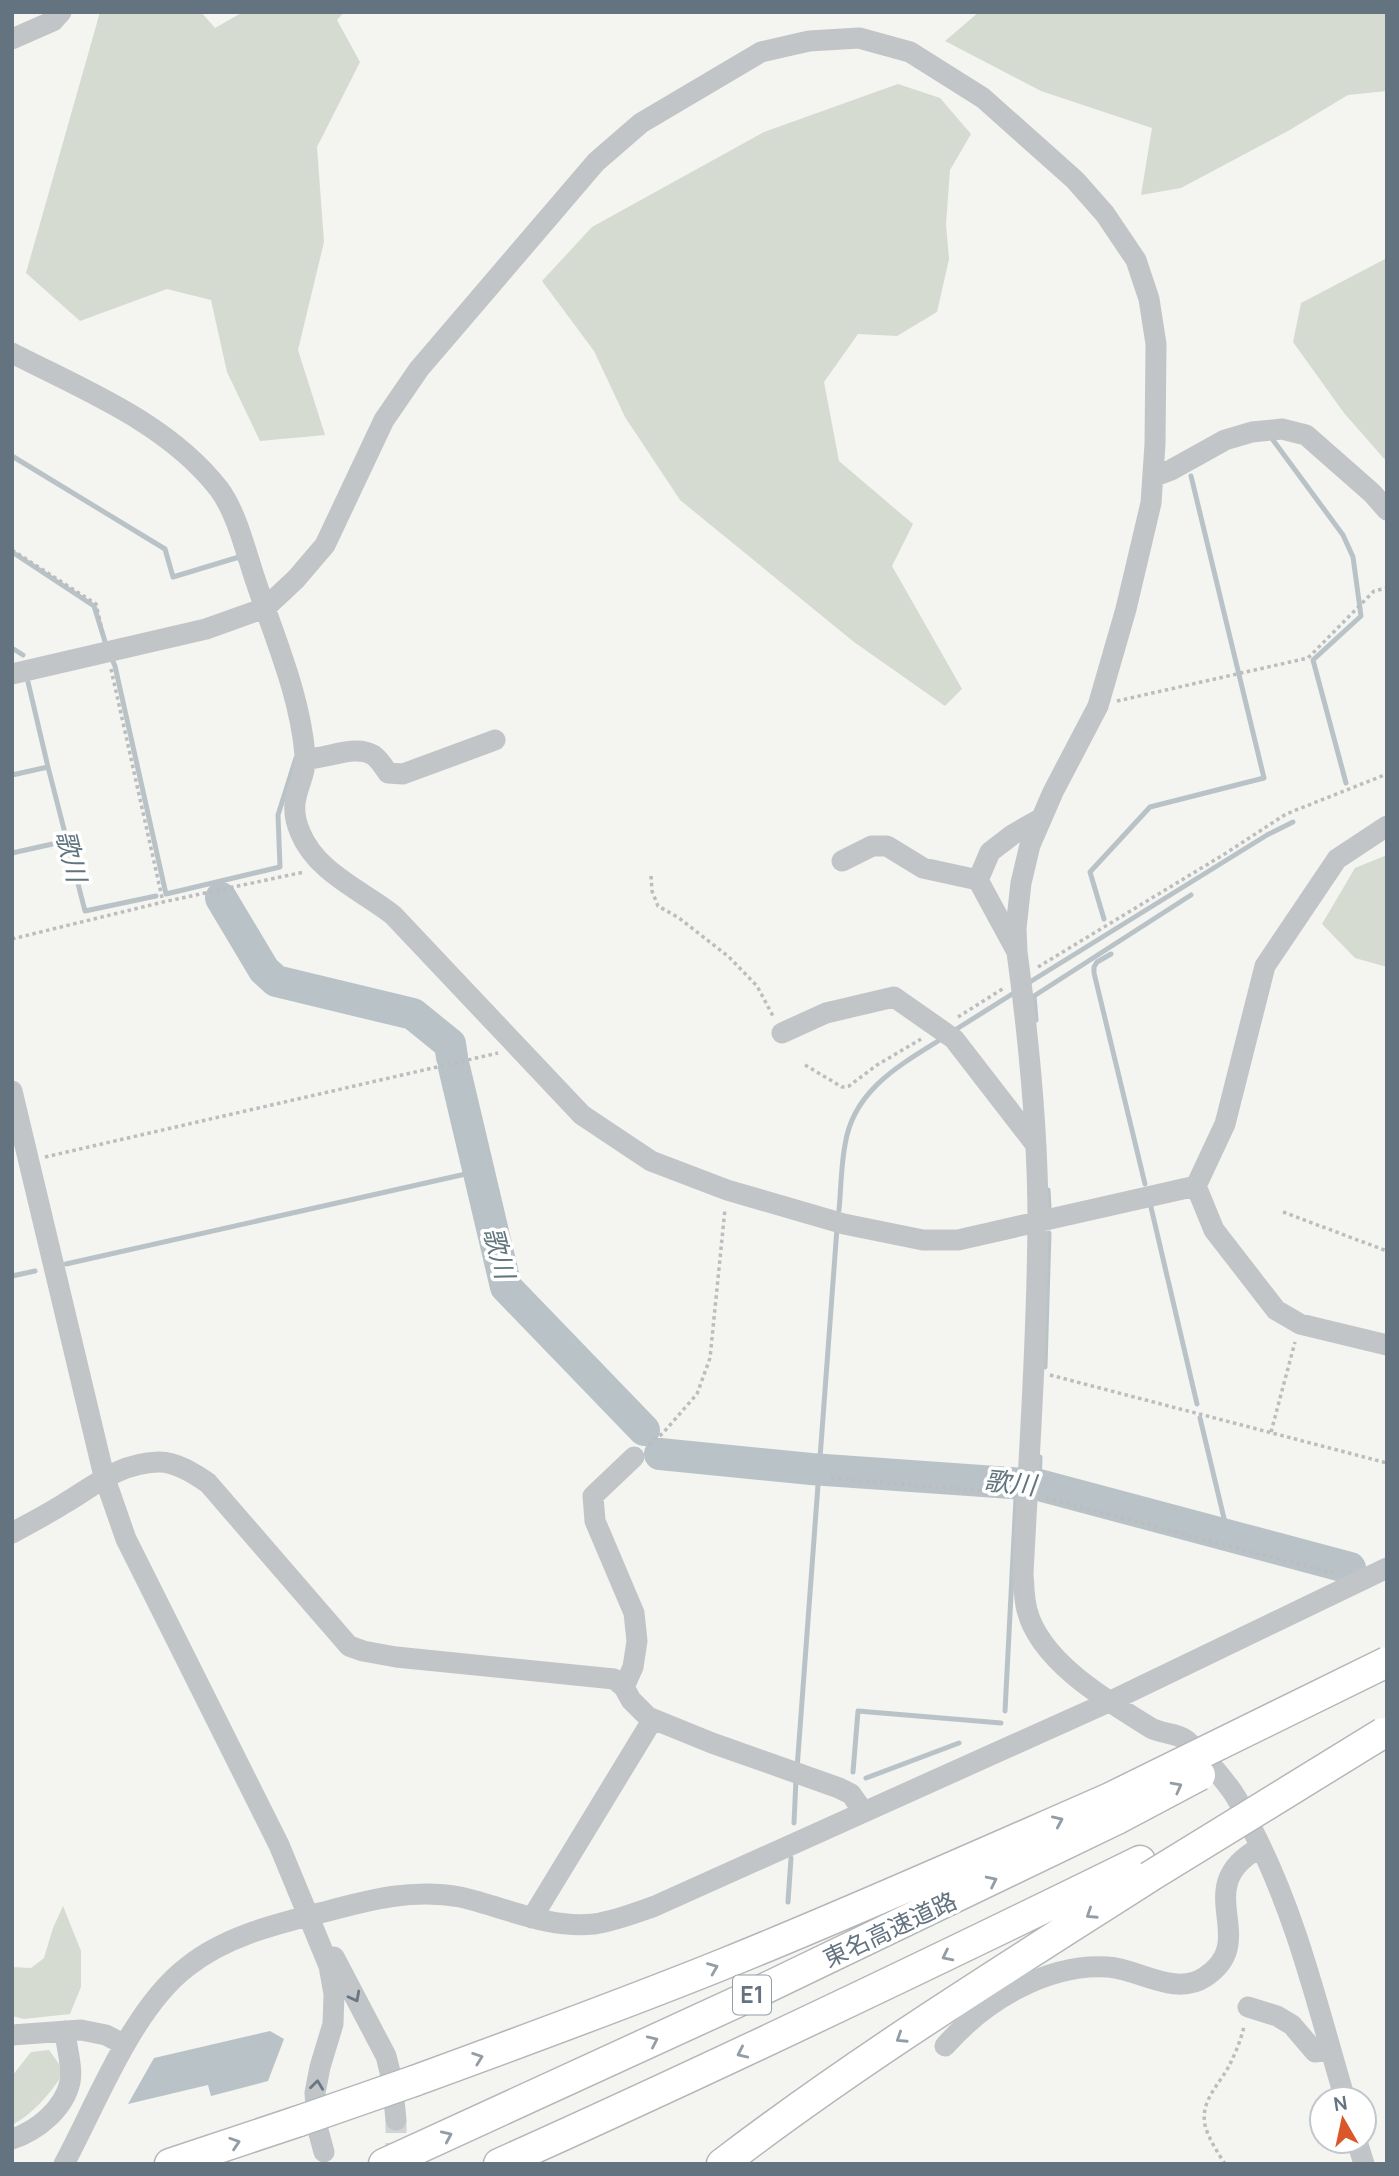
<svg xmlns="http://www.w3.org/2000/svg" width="1399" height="2176" font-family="Manrope,'Noto Sans JP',sans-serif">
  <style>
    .green { fill: #d5dbd1 }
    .water { fill: #b9c3c7 }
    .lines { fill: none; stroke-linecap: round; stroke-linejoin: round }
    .stream { stroke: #b9c3c7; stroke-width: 5 }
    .river { stroke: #b9c3c7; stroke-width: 32 }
    .minor-tunnel { stroke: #d0d4d4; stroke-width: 21; stroke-dasharray: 21 10; stroke-linecap: butt }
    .highway-casing { stroke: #b4b7ba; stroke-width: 33 }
    .path { stroke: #bbbdbf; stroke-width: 3.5; stroke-dasharray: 3.5 3.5; stroke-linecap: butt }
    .minor { stroke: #c2c5c8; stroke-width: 21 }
    .highway { stroke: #fff; stroke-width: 30 }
    .highway-bridge-casing { stroke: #b4b7ba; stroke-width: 33; stroke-linecap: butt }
    .highway-bridge { stroke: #fff; stroke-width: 30 }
    .oneway { stroke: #929da6 }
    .oneway2 { stroke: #697784 }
    .labels { text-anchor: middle; stroke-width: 7; stroke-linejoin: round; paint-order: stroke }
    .shield { fill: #fff; stroke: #929da6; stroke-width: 2 }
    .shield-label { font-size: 23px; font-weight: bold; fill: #647380 }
    .street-label { font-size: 24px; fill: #647380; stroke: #fff }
    .water-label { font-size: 26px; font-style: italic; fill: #60757d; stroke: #fff }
  </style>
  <rect width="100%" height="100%" fill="#f4f4f0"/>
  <path class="green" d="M100,12h101l14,16 28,-16h101l-7,8 23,42 -43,85 7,95 -26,108 27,85 -65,6 -33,-69 -16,-72 -44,-11 -87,32 -54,-48z
    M979,12h408v79l-39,4 -60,36 -107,57 -40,7 11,-67 -111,-37 -96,-50z
    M898,84l42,14 31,36 -21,36 -4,54 3,35 -12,53 -40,24 -39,-2 -34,48 15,79 74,63 -21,42 70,123 -17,17 -91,-64 -174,-142 -55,-83 -31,-66 -52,-70 50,-54 172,-95z
    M1387,258v204l-43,-49 -51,-71 8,-39z
    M1387,855v112l-32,-9 -33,-34 33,-56z
    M63,1906l18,45v36l-11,27 -46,5 -12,-3v-49l19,1 13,-10 9,-30z
    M49,2050l10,14 3,11c-12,19 -29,39 -50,50v-49l19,-24z"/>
  <path class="water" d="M270,2031l14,8 -16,42 -57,15 -3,-11 -80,19 26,-46z"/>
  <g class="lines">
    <path class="stream" d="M1273,440l70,95 10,22 8,59 -48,44 33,123
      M12,456l153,93 8,28 66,-20 1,3
      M12,552l82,54 13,42
      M12,648l11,7
      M111,657l4,9 51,228 114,-27 -2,-52 18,-57
      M28,682l20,85
      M12,775l36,-8 37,144 71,-15
      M12,853l54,-12
      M1104,919l-14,-47 60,-65 114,-29 -73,-302
      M1111,954l-14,8 -3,5v6l51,211
      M1025,985l242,-150 26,-13
      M1036,1020l-2,-24 157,-101
      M955,1030l62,-39
      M1048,1190l1,17
      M1150,1203l47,201
      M839,1210c2,-21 2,-44 6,-65 8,-55 55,-80 98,-107
      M66,1264l413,-93
      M12,1276l23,-5
      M1045,1367l4,-134
      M1200,1418l28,117
      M1039,1485l1,-28
      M1005,1711l11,-213
      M797,1769l40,-541
      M853,1772l5,-61 143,12
      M866,1778l93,-35
      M794,1823l2,-44
      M788,1902l3,-44"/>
    <path class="river" d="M221,898l43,72 12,11 137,33 37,30 2,13
      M454,1067l52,220 138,143
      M660,1454l151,15 228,16 311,83"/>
    <path class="minor-tunnel" d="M396,2164v-44"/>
    <defs>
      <path id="highway" d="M414,2081c104,-38 208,-76 312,-118 129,-52 256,-109 384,-165
        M170,2164l129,-43
        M384,2164l353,-162 380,-183
        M499,2164c216,-97 429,-199 641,-303
        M722,2164c136,-104 283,-195 427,-287"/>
    </defs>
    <use href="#highway" class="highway-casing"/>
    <path class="path" d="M12,550l84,54 7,30
      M111,669l52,233
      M1117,701l191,-43 66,-67 13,-3
      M651,876l1,15 6,15 21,12 50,39 28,29 16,30
      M12,939l151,-37 141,-30
      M1038,967l185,-112 63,-41 101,-40
      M958,1017l46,-29
      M805,1065l37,22 7,-1 28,-21 44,-26
      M45,1157l453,-104
      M1283,1212l104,39
      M1050,1375l337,88
      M1271,1432l24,-90
      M649,1445l14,-12 34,-39 13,-36 15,-149
      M831,1478l180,15
      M1046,1498l287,75
      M1225,2164c-7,-11 -17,-26 -20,-39 -5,-24 14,-40 24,-59 6,-12 12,-26 15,-40"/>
    <path class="minor" d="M12,39l41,-18 8,-9
      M12,353c72,37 156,70 207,136 18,24 27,64 37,93 19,57 44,113 49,173 2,29 -20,41 -5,77 16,40 61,58 93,83l189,200 69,46 76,29 117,34 79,16h35l238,-54 29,-62 40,-158 72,-107 50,-33
      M1153,477l18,-7 54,-30 27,-8 30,-3 24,6 66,58 15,17
      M12,674l194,-45 59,-21 31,-29 29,-34 59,-125 35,-51 177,-207 45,-39 120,-71 48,-11 50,-3 51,14 73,46 92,82 30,34 31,46 13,39 7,45 -1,100 -4,59 -25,106 -28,97 -45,86 -23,53 -9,38 -5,45 1,24c12,89 21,180 21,270 -1,117 -9,235 -15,352 1,12 1,25 4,36 13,52 82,92 124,118 11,6 26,5 35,12 15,13 31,31 43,47 10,12 16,28 23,42 44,84 66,179 93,270
      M305,759c22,0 50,-15 68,-4 6,4 11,12 15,18l15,1 92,-34
      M842,861l30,-15h15l36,22 55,12 38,70
      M978,880l12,-28 22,-17 28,-16
      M782,1033l44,-20 68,-16 60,42 82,106
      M12,1091l92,385 22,63 153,306 50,121 5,28 -1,30 -13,43 -5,26 3,37 6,22
      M1196,1186l18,44 62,80 24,14 87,21
      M12,1533c18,-10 36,-19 53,-30 30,-18 55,-40 93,-41 17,-1 37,12 50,21l141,163 14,5 33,6 218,22 10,8 7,13 17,17 64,26 127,45 12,6 12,17
      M624,1687l9,-20 4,-26 -3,-28 -39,-92 -2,-25 41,-39
      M532,1918l121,-199
      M334,1957l52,99 6,24 4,40
      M1248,2007l29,9 15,9 23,27 15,-2
      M12,2035l69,-5 25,5 19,10
      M945,2046c39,-44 101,-83 163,-79 31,2 67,30 97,10 58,-38 -19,-90 56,-130
      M12,2139c25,-8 52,-30 58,-57 3,-15 -4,-36 -5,-51
      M1357,2141l7,23
      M64,2164c33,-61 68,-155 123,-197 39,-31 89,-43 137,-55 45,-12 89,-24 136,-15 45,10 87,32 134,27 21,-3 41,-11 61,-18l456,-205 276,-133"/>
    <use href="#highway" class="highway"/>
    <defs>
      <path id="highway-bridge" d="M1110,1798l277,-136
        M1117,1819l83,-44
        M1149,1877l234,-144
        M299,2121l115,-40"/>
    </defs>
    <use href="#highway-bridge" class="highway-bridge-casing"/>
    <use href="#highway-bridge" class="highway-bridge"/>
  </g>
  <defs><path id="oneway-chevron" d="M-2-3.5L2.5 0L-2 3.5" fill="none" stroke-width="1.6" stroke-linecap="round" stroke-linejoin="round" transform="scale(1.75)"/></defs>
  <g class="oneway">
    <use href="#oneway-chevron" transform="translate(1177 1787) rotate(-28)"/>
    <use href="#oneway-chevron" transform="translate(1058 1821) rotate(-24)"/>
    <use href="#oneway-chevron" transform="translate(992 1881) rotate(-26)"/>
    <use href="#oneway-chevron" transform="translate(1091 1914) rotate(147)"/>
    <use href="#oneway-chevron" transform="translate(947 1956) rotate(154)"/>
    <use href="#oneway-chevron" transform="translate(713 1968) rotate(-22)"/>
    <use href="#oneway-chevron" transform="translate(901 2038) rotate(147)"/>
    <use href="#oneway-chevron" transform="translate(653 2041) rotate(-25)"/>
    <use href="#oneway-chevron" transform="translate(742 2053) rotate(155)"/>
    <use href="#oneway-chevron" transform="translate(478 2058) rotate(-20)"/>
    <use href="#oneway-chevron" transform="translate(447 2136) rotate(-24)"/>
    <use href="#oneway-chevron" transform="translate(235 2143) rotate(-18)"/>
  </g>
  <g class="oneway2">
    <use href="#oneway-chevron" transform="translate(355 1997) rotate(62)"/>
    <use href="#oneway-chevron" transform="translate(317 2085) rotate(-83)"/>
  </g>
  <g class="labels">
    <rect class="shield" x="733" y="1975.5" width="38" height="39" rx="5"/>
    <g class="shield-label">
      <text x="752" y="2003">E1</text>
    </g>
    <g class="street-label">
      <text transform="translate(890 1930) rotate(-25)" y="8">東名高速道路</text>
    </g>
    <g class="water-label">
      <text transform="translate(71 856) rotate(76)" y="9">歌川</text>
      <text transform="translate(499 1253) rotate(75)" y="9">歌川</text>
      <text transform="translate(1010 1483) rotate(6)" y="9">歌川</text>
    </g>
  </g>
  <rect width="1399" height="2176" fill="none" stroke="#647380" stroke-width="28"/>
  <g transform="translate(1343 2120) rotate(351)"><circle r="33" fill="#ffffff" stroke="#c1c7cc" stroke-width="2"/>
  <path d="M0-5L12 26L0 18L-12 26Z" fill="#da572a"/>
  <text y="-10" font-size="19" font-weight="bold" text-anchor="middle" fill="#647380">N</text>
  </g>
</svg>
